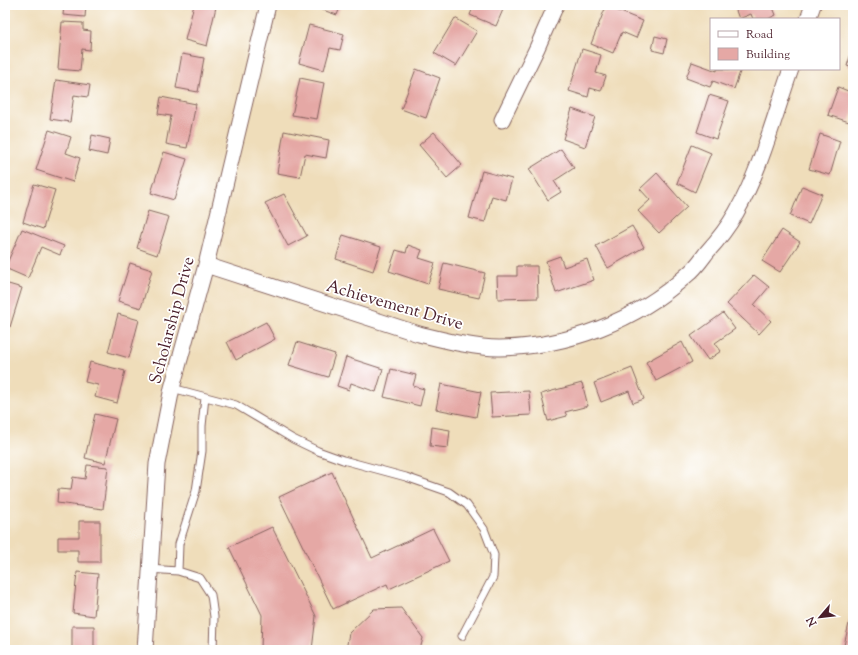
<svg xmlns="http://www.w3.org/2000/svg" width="858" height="655" font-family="'Sorts Mill Goudy',serif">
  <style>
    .building { fill: #e5a8a5 }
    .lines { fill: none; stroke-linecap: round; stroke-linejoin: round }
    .lane-casing { stroke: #84625d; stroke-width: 9 }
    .street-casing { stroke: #84625d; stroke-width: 17 }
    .lane { stroke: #fff; stroke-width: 7 }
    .street { stroke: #fff; stroke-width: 15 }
    .labels { text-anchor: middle; stroke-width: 3.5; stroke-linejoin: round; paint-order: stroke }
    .street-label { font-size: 17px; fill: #4a1f2b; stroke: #fff }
  </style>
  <rect width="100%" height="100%" fill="#fff"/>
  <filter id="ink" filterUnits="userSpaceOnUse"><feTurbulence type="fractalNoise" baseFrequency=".025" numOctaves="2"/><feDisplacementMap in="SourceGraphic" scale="8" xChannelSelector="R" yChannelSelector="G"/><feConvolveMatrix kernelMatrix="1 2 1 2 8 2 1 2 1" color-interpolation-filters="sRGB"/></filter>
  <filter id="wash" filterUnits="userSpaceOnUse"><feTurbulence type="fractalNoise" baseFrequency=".012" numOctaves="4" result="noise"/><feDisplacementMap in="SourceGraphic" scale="16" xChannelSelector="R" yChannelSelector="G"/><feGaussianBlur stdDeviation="0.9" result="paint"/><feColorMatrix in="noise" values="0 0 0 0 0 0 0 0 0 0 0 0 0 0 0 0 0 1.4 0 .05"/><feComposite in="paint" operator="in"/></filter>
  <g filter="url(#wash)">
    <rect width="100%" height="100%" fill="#efddba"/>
    <g id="blocks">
      <path class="building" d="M64,5h22l-1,12 -22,-2z
        M194,5h16l6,2 -9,39 -22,-6z
        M318,5h23l-4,10 -20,-7z
        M474,5h31l-9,21 -26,-11z
        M734,5h38l4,10 -8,4h-15l-2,-5 -12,5z
        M606,6l37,15 -7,17 -14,-6 -9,21 -22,-9z
        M455,18l22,13 -21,35 -22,-13z
        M62,22l21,1v7l8,1 -1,19 -8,-1 -2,22 -22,-2z
        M309,25l35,9 -4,16 -10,-2 -6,22 -25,-7z
        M655,36l12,3 -3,14 -12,-3z
        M853,47v21l-6,-2z
        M582,49l19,6 -5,18 10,3 -5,15 -11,-3 -2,9 -19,-6z
        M182,54l22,4 -6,34 -22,-4z
        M692,62l25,9v-2h24l-7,20 -21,-8 -3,6 -24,-9z
        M416,69l24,9 -14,40 -25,-9z
        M300,78l24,5 -7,36 -25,-4z
        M56,80l34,5 -2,12 -14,-2 -4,27 -20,-3z
        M838,87l15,6v19l-4,10 -21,-7z
        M709,95l20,6 -13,38 -19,-7z
        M161,97l35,7 -9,44 -21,-4 5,-28 -13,-2z
        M572,109l23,8 -10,30 -22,-8z
        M49,130l22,7 -5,16 14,5 -7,24 -37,-12z
        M284,131l45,9 -3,18 -21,-4 -5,23 -23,-4z
        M434,132l28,33 -15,13 -28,-33z
        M820,134l20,7 -10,34 -21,-6z
        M92,135l18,4 -3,16 -18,-4z
        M692,145l19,8 -16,39 -18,-9z
        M561,149l13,19 -20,13 7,11 -13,8 -19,-31z
        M164,152l23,7 -13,41 -23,-7z
        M482,171l30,8 -6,21 -14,-4 -7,26 -16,-4z
        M657,173l30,34 -28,26 -21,-22 12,-11 -10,-11z
        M34,184l21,6 -12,39 -20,-7z
        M802,186l20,8 -13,30 -19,-8z
        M284,194l23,42 -19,10 -23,-43z
        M148,211l21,6 -12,38 -20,-7z
        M632,226l12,21 -36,21 -12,-22z
        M22,229l42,17 -4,9 -19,-8 -13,31 -23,-10z
        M782,230l18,12 -20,30 -18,-11z
        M343,235l38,12 -8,24 -37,-12z
        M408,245l14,5 -3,8 16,5 -7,21 -39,-13 7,-21 10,3z
        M560,256l4,11 23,-8 7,21 -38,13 -10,-32z
        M130,263l22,7 -11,38 -23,-7z
        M444,263l41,10 -6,25 -41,-9z
        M517,266h20l1,32 -40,1 -1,-23h20z
        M754,275l15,12 -15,18 17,16 -12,13 -32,-30z
        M5,283l17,5 -12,39 -5,-2z
        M723,313l12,16 -20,14 6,8 -13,9 -17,-24z
        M118,314l21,6 -10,38 -21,-6z
        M266,322l9,17 -39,21 -9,-18z
        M297,342l38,12 -7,23 -39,-12z
        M682,342l10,20 -36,19 -10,-19z
        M346,357l37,12 -7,23 -25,-9 -2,7 -12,-4z
        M90,362l35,9 -8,32 -22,-6 3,-12 -13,-3z
        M632,368l12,31 -11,4 -4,-12 -28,11 -7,-19z
        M391,369l25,6 -3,11 11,3 -4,17 -36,-9z
        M582,383l6,23 -23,6 2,4 -19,5 -7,-27z
        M441,384l40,8 -5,25 -40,-8z
        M529,391l2,24 -39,2 -2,-24z
        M95,414l21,5 -11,44 -20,-5z
        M432,427l18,3 -2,18 -18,-2z
        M87,465l21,2 -5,42 -46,-6 1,-14 13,1 2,-13 12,2z
        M332,472l40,86 61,-29 16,32 -60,28 -2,-5 -54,25 -54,-112z
        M79,521h21v41h-22v-12h-20v-13h21z
        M272,527l44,89 -4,34h-51l1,-35 -33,-68z
        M77,572l21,2 -4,42 -21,-3z
        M401,608l22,30 -3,12h-74l3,-17 25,-24z
        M850,619l3,1v30h-10z
        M72,626h22v24h-22z"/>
    </g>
  </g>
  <g filter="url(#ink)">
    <use href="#blocks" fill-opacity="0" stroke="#84625d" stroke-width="1"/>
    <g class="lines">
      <defs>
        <path id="lane" d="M172,388l64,17 57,34 25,12 25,9 63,17 43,15 18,13 17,24 10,26 -1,22 -31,59
          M149,569l29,2 22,7 11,17 3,22 -1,33
          M178,571l1,-27 17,-53 6,-40v-25l3,-29"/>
        <path id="street" d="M808,19l5,-14
          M502,120l35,-72 19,-43
          M206,265l213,69c25,6 54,14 80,14 69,-1 137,-27 188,-73 8,-6 14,-15 20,-23 11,-12 21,-25 29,-39 25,-44 38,-96 55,-144
          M145,650l12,-186 15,-76 34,-123 62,-260"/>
      </defs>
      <use href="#lane" class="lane-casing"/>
      <use href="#street" class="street-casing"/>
      <use href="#lane" class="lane"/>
      <use href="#street" class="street"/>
    </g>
  </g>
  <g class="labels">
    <g class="street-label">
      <text transform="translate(395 304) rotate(16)" y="6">Achievement Drive</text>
      <text transform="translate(171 320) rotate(-75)" y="6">Scholarship Drive</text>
    </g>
  </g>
  <rect width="858" height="655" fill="none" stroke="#fff" stroke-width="20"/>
  <rect x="710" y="18" width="130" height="52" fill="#ffffff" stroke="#b7a5aa"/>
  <rect x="718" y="31" width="20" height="6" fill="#ffffff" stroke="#b7a5aa"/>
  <text x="746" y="38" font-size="12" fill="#4a1f2b">Road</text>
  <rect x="718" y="48" width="20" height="12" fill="#e5a8a5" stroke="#b7a5aa"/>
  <text x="746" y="58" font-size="12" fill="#4a1f2b">Building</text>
  <g transform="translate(820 617) rotate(242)" stroke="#ffffff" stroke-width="3" paint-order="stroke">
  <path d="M0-3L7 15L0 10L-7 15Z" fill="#4a1f2b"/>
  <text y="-6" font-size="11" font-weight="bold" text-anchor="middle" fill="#4a1f2b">N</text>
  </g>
</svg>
